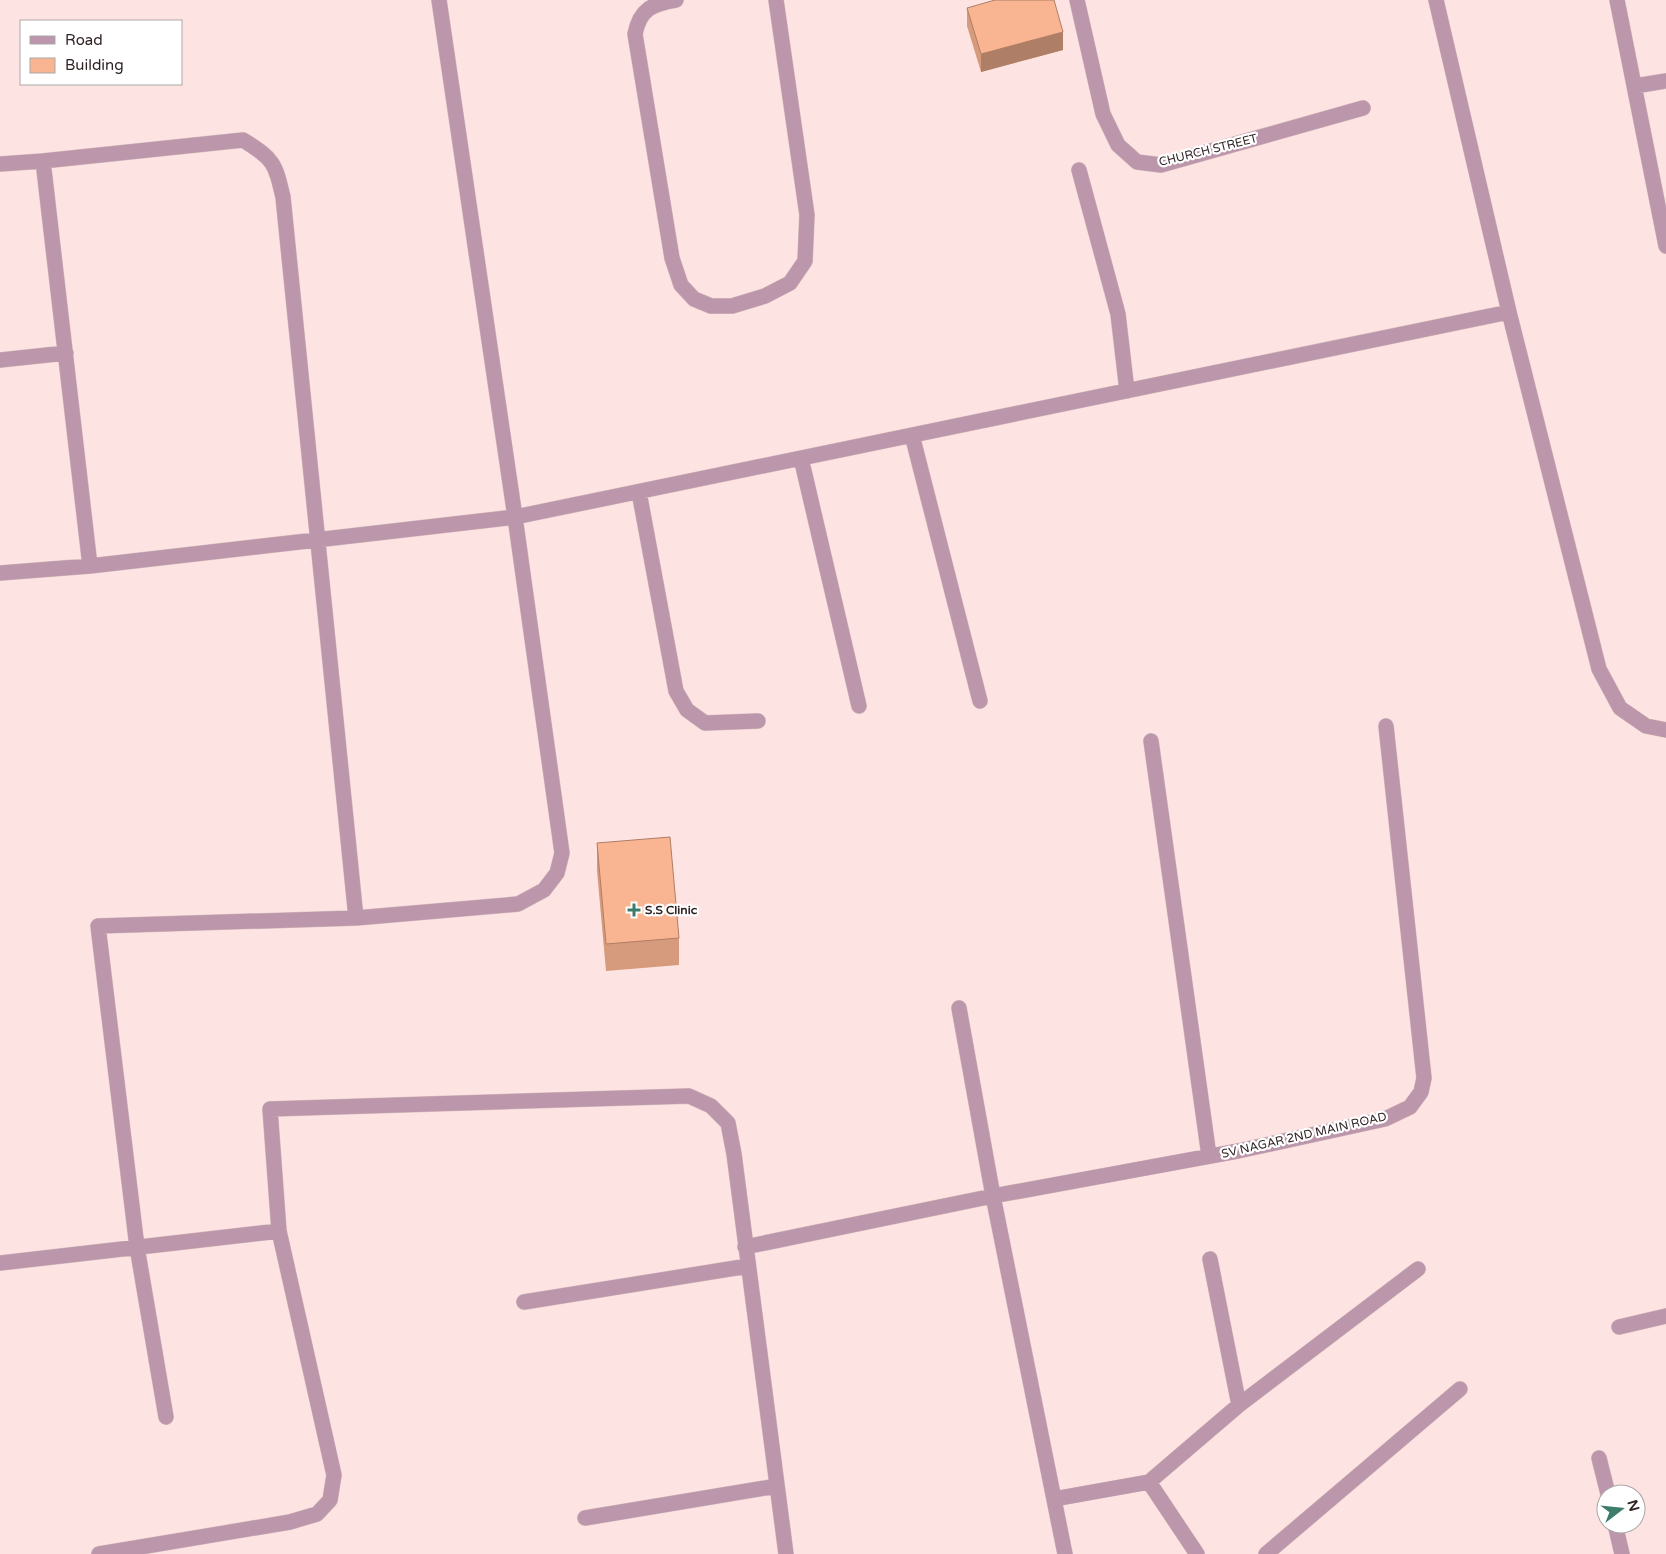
<svg xmlns="http://www.w3.org/2000/svg" width="1666" height="1554" font-family="'Varela Round',sans-serif">
  <style>
    .lines { fill: none; stroke-linecap: round; stroke-linejoin: round }
    .street-casing { stroke: #d9c0c1; stroke-width: 16 }
    .street { stroke: #bc96aa; stroke-width: 15 }
    .wall { fill: #d69b7d }
    .shaded-wall { fill: #ae7e66 }
    .building { fill: #f9b491; stroke: #ae7e66 }
    .poi-dot { fill: #3c7d6c; stroke: #fff; stroke-width: 2 }
    .labels { text-anchor: middle; stroke-width: 4.5; stroke-linejoin: round; paint-order: stroke }
    .street-label { font-size: 12px; fill: #302324; stroke: #fff }
    .poi-label { font-size: 12px; font-weight: bold; fill: #302324; stroke: #fff; text-anchor: start }
  </style>
  <rect width="100%" height="100%" fill="#fee3e3"/>
  <g class="lines">
    <defs>
      <path id="street" d="M676,0c-24,4 -36,9 -41,34l37,224 9,27 13,14 17,7h21l33,-10 25,-13 15,-22 2,-46 -31,-215
        M1077,0l26,114 15,31 19,17 24,3 202,-57
        M1436,0l73,312 90,357 21,39 26,18 20,4
        M1617,0l49,246
        M1635,86l31,-5
        M43,161l47,405
        M0,164l43,-3 200,-21c31,19 32,23 40,57l73,721
        M1079,170l39,144 9,77
        M0,360l66,-7
        M912,435l68,266
        M801,458l58,248
        M639,492l37,199 11,19 18,13 53,-2
        M0,573l90,-7 425,-49 994,-205
        M1151,741l58,415
        M959,1008l34,188 72,358
        M745,1247l248,-51 245,-45 147,-32 25,-12 11,-15 3,-14 -38,-352
        M1210,1259l29,146
        M0,1263l279,-32
        M524,1302l224,-36
        M1619,1327l47,-11
        M166,1417l-29,-170 -39,-321 258,-8 162,-14 26,-14 13,-17 5,-20 -47,-336 -76,-517
        M1599,1458l9,36
        M1149,1482l48,72
        M1054,1499l95,-17 90,-77 179,-136
        M585,1518l192,-32
        M1615,1524l7,30
        M99,1554l191,-32 27,-8 13,-14 4,-25 -55,-244 -9,-122 419,-13 22,10 17,17 6,31 52,400
        M1266,1554l194,-165"/>
    </defs>
    <use href="#street" class="street-casing"/>
    <use href="#street" class="street"/>
  </g>
  <path class="wall" d="M967,8l96,42 -82,22 -14,-46z
    M597,843l82,95v27l-73,6 -9,-100z"/>
  <path class="shaded-wall" d="M1063,32v18l-82,22v-18z"/>
  <path class="building" d="M995,0h59l9,32 -82,22 -14,-46z
    M670,837l9,101 -73,6 -9,-101z"/>
  <path class="poi-dot" d="M631.5 902.5h5v5h5v5h-5v5h-5v-5h-5v-5h5z"/>
  <g class="labels">
    <g class="street-label">
      <text transform="translate(1208 150) rotate(-14)" y="4">CHURCH STREET</text>
      <text transform="translate(1304 1135) rotate(-13)" y="4">SV NAGAR 2ND MAIN ROAD</text>
    </g>
    <g class="poi-label">
      <text x="645" y="914">S.S Clinic</text>
    </g>
  </g>
  <rect x="20" y="20" width="162" height="65" fill="#ffffff" stroke="#aca7a7"/>
  <rect x="30" y="36" width="25" height="8" fill="#bc96aa" stroke="#aca7a7"/>
  <text x="65" y="45" font-size="15" fill="#302324">Road</text>
  <rect x="30" y="58" width="25" height="15" fill="#f9b491" stroke="#aca7a7"/>
  <text x="65" y="70" font-size="15" fill="#302324">Building</text>
  <g transform="translate(1621 1509) rotate(74)"><circle r="24" fill="#ffffff" stroke="#aca7a7"/>
  <path d="M0-4L9 19L0 12L-9 19Z" fill="#3c7d6c"/>
  <text y="-8" font-size="14" font-weight="bold" text-anchor="middle" fill="#302324">N</text>
  </g>
</svg>
